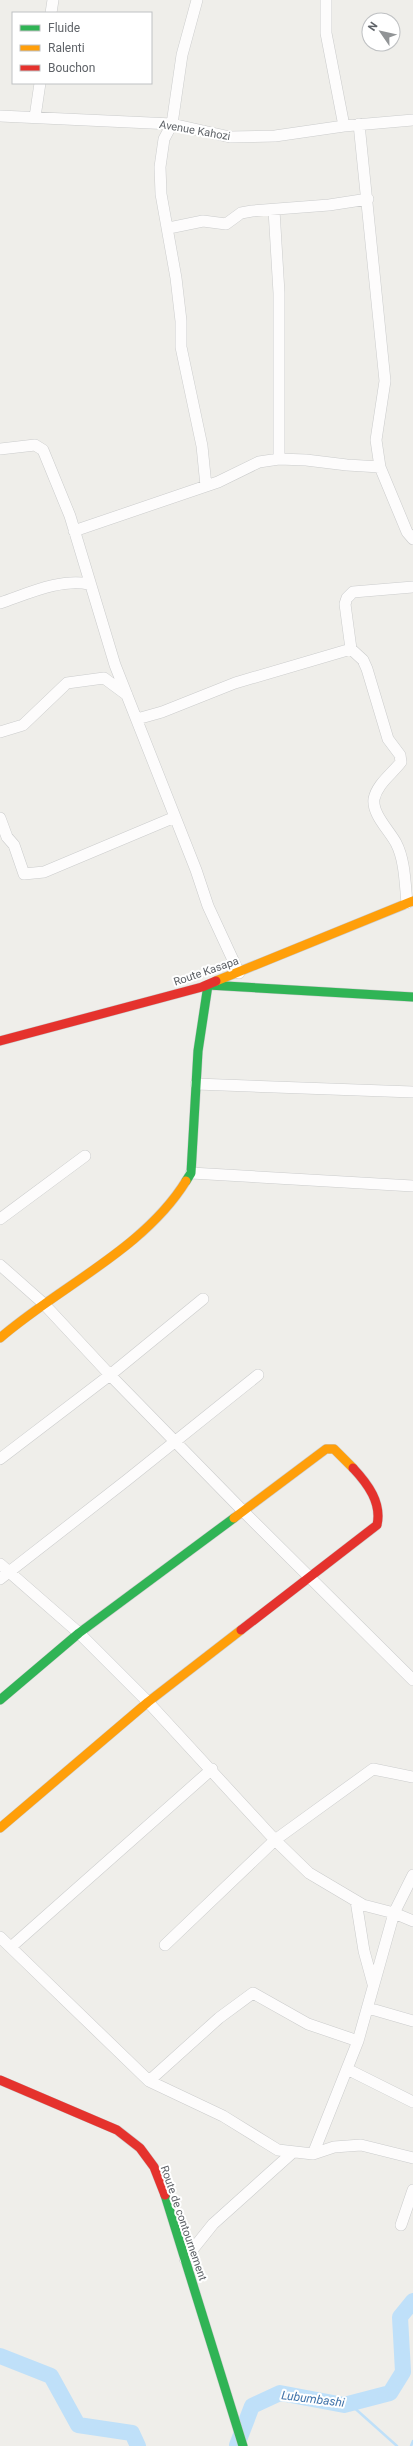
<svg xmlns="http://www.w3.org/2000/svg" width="413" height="2446" font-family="Roboto,sans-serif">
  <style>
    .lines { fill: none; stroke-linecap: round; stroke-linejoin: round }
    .stream { stroke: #bfe0f9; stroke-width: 2.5 }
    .river { stroke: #bfe0f9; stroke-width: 16 }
    .street-casing { stroke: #cbcccc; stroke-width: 12 }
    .fast-casing { stroke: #cacacb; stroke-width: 10 }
    .slow-casing { stroke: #cacacb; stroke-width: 10 }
    .jam-casing { stroke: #cacacb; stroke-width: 10 }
    .street { stroke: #fdfcfc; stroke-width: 11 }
    .fast { stroke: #30b455; stroke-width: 9 }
    .slow { stroke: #ff9f0a; stroke-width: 9 }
    .jam { stroke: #e5322d; stroke-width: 9 }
    .labels { text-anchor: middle; stroke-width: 4; stroke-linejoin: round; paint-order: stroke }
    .street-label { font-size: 11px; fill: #5f6368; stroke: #fff }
    .water-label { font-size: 12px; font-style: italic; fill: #4174aa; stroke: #fff }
  </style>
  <rect width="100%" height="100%" fill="#efeeea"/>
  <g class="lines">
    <path class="stream" d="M350,2404l47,42
      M411,2446l2,-5"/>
    <path class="river" d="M0,2356l51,20 27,49 54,8 6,13
      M237,2445l15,-39 28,-13 64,12 46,-12 13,-21 -3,-55 13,-16"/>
    <defs>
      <path id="street" d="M197,0l-15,55 -10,69 -8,15 -4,28 1,27 15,84 5,43v26l21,99 4,40
        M326,0v33l18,93
        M51,13l2,-13
        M0,116l172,8 58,13 45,-1 69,-10 69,-6
        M35,117l5,-34
        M359,124l26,257 -9,59 4,27 27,65 6,7
        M274,210l5,83v166
        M169,228l34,-7 23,3 15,-11 11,-2 77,-6 39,-6
        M0,449l35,-4 8,5 27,66 45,149 81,205 12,36 31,67
        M74,531l144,-49 41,-20 20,-3 27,1 41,5 33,2
        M0,603c27,-9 60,-25 89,-19
        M137,719l25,-7 73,-29 116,-34
        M0,732l23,-7 44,-42 37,-5 23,17
        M0,818l7,19 7,8 10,29 20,-2 131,-55
        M407,903c-2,-19 -2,-43 -11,-60 -7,-13 -24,-29 -22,-44 3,-15 18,-25 27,-37l-1,-7 -12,-16 -21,-70 -4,-9 -12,-11 -6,-45 2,-6 6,-6 60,-5
        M196,1084l217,8
        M191,1173l222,13
        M0,1219l85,-63
        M0,1265l43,38 67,72 134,137 169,168
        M0,1459l110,-84 93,-76
        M0,1564l79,69 69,69 127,138 34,33 54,32 31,8 19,8
        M0,1579l127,-99 131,-105
        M356,1901l8,50 9,33
        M0,1937l149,144 74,35 55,34 35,4 21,-7 27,-2 52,13
        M165,1945l110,-105 98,-71 40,8
        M11,1947l201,-178
        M368,2008l45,13
        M347,2069l66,33
        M149,2081l70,-63 34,-25 55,31 50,17
        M313,2154l45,-113 36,-128 19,-38
        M401,2225l12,-35
        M185,2259l28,-35 79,-71"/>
      <path id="fast" d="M186,1181l5,-8 7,-122 10,-66 205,12
        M0,1700l79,-67 155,-115
        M165,2195l78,251"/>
      <path id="slow" d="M216,981l197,-80
        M0,1338c60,-52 144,-89 186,-157
        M234,1518l92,-69h8l19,19
        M0,1828l148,-126 93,-72"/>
      <path id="jam" d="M0,1041l202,-54 14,-6
        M241,1630l136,-105c5,-22 -9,-41 -24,-57
        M0,2080l117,50 23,18 14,19 11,28"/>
    </defs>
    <use href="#street" class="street-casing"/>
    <use href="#fast" class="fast-casing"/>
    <use href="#slow" class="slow-casing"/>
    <use href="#jam" class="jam-casing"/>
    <use href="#street" class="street"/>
    <use href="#fast" class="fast"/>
    <use href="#slow" class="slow"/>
    <use href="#jam" class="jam"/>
  </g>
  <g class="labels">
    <g class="street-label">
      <text transform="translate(195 130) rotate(10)" y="4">Avenue Kahozi</text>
      <text transform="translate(206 971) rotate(-19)" y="4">Route Kasapa</text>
      <text transform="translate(184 2223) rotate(71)" y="4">Route de contournement</text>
    </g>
    <g class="water-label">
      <text transform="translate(313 2399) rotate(7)" y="4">Lubumbashi</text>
    </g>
  </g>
  <rect x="12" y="12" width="140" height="72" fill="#ffffff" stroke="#bfc1c3"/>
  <rect x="20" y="25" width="20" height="6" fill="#30b455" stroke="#bfc1c3"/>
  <text x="48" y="32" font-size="12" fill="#5f6368">Fluide</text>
  <rect x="20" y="45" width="20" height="6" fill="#ff9f0a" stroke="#bfc1c3"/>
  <text x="48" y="52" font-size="12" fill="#5f6368">Ralenti</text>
  <rect x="20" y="65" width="20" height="6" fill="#e5322d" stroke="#bfc1c3"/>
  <text x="48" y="72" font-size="12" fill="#5f6368">Bouchon</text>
  <g transform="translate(381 32) rotate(304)"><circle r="19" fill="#ffffff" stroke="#bfc1c3"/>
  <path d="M0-3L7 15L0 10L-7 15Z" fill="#919496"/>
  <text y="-6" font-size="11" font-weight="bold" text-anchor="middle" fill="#5f6368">N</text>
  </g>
</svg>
